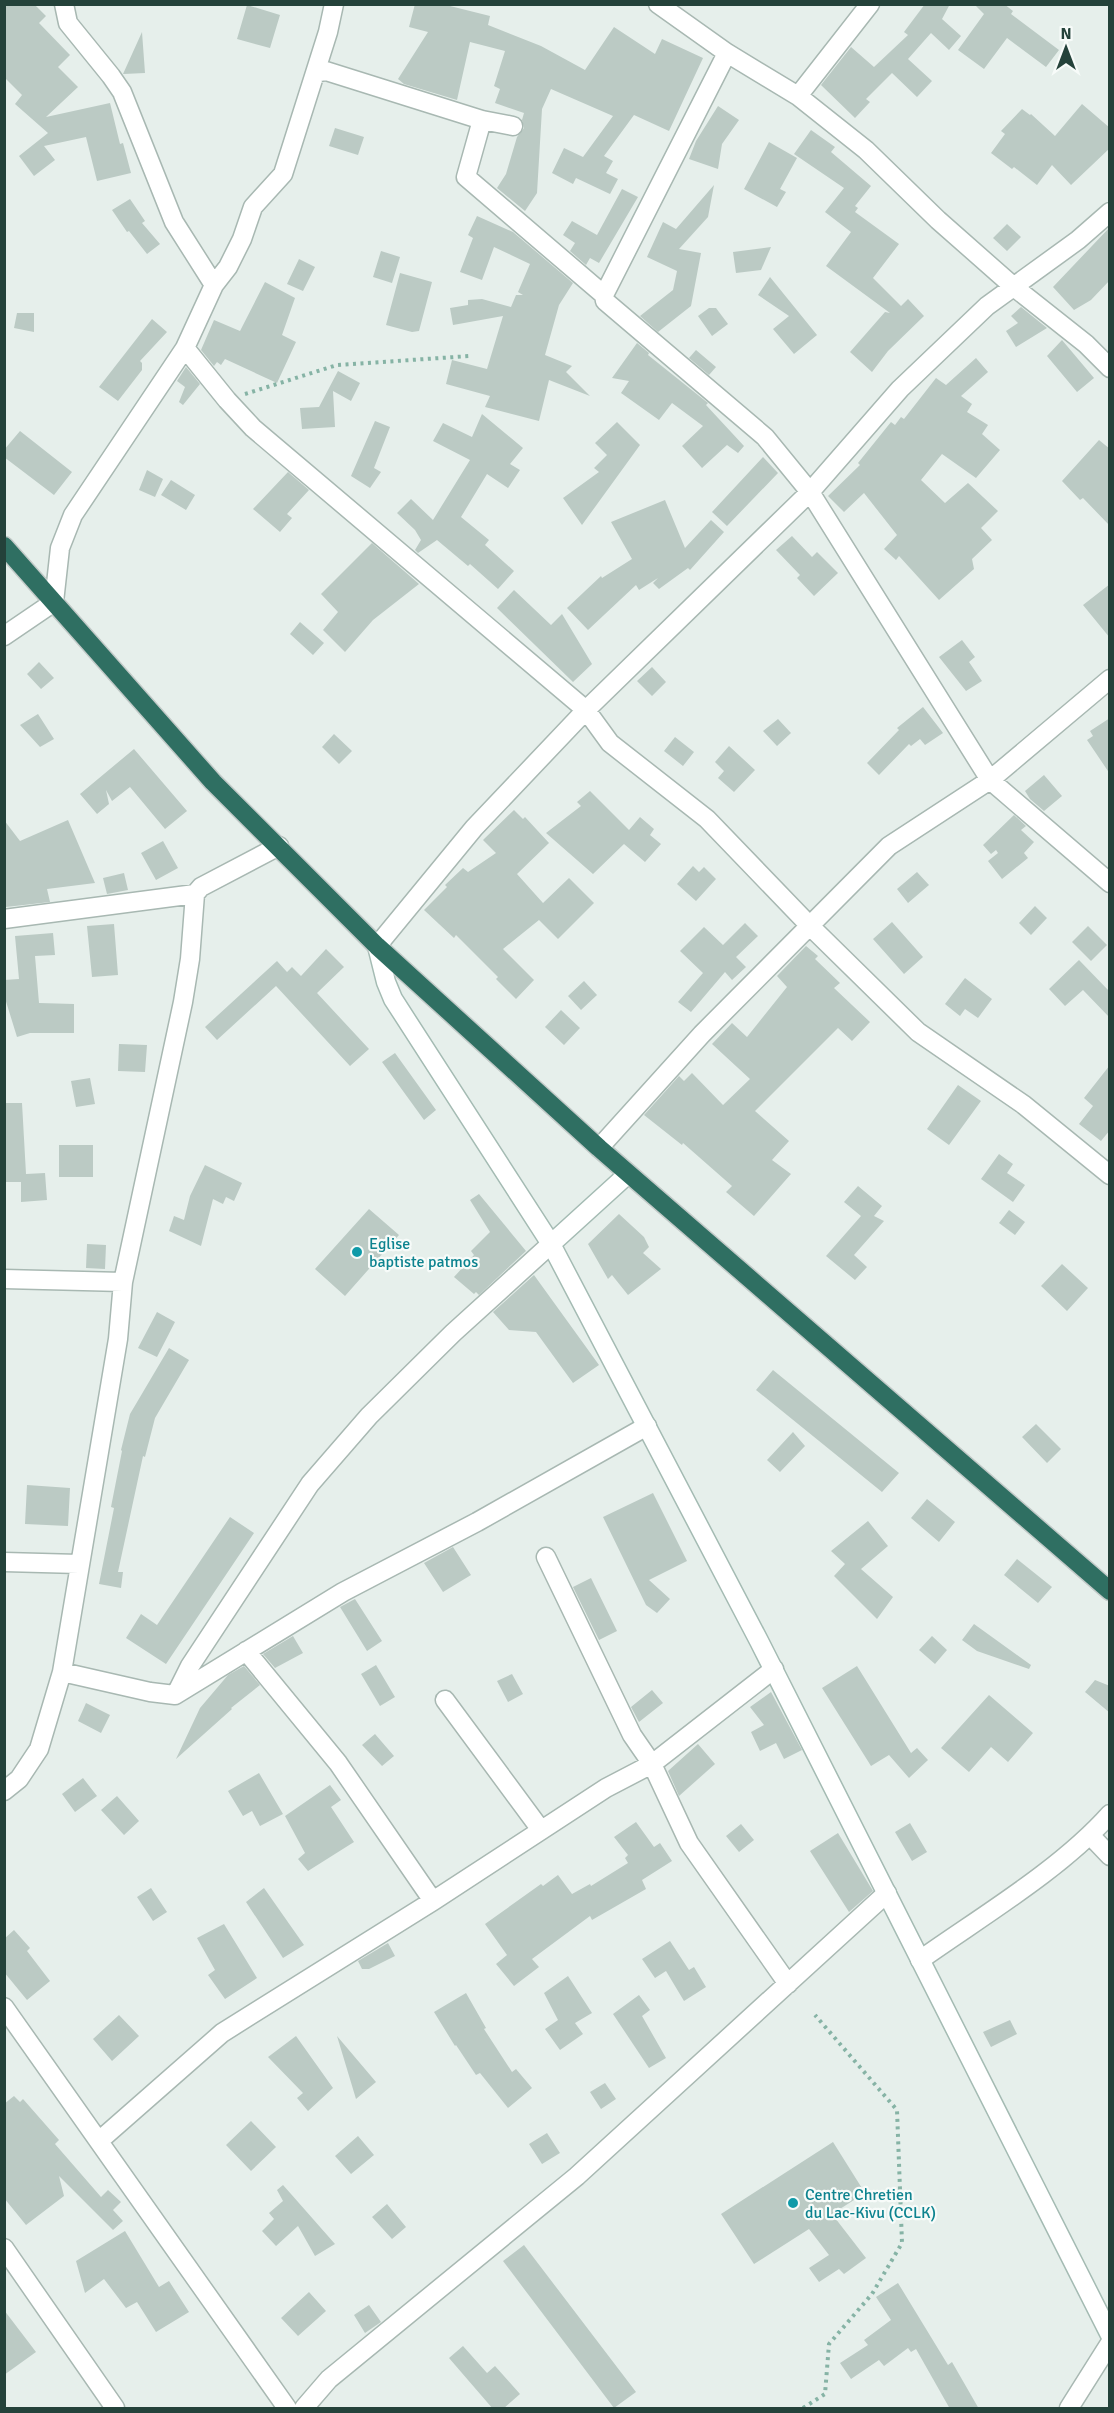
<svg xmlns="http://www.w3.org/2000/svg" width="1114" height="2413" font-family="Signika,sans-serif">
  <style>
    .building { fill: #bbcac4 }
    .lines { fill: none; stroke-linecap: round; stroke-linejoin: round }
    .street-casing { stroke: #a8b8b2; stroke-width: 21 }
    .secondary-casing { stroke: #a4bbb3; stroke-width: 21 }
    .highway-casing { stroke: #c2cac8; stroke-width: 21 }
    .path { stroke: #86b3a5; stroke-width: 4; stroke-dasharray: 3 4.5; stroke-linecap: butt }
    .street { stroke: #fff; stroke-width: 18 }
    .secondary { stroke: #fff; stroke-width: 18 }
    .highway { stroke: #2f6f62; stroke-width: 18 }
    .culture-dot { fill: #0f9aa8; stroke: #f7fbf9; stroke-width: 2 }
    .labels { text-anchor: middle; stroke-width: 4.5; stroke-linejoin: round; paint-order: stroke }
    .culture-label { font-size: 16px; fill: #0d838f; stroke: #f7fbf9; text-anchor: start }
  </style>
  <rect width="100%" height="100%" fill="#e6efeb"/>
  <path class="building" d="M4,4h30l12,12 -7,7 31,32 -12,12 20,20 -32,30 64,-14 10,41 3,-1 8,30 -34,8 -11,-44 -42,9 11,14 -21,16 -15,-20 29,-23 -33,-29 7,-9 -18,-18z
    M415,4h27l48,12 -2,9 53,21 44,24 29,-43 41,27 7,-15 41,19 -34,73 -35,-16 -30,41 9,5 -7,12 12,6 -8,15 -34,-16 -3,6 -21,-11 12,-25 19,9 30,-41 -62,-27 -9,20 -5,84 -12,18 -28,-23 9,-14 11,-37 7,-9 -2,-8 2,-7 -29,-10 5,-14 -6,-3 11,-35 -35,-9 -13,58 -53,-16 -6,-5 30,-47 -19,-5z
    M925,4h25l-8,15 19,17 -12,14 -18,-17 -23,26 24,22 -15,16 -25,-24 -26,26 4,3 -15,16 -34,-33 30,-38 23,20 34,-32 -4,-3z
    M974,4h30l9,7 -2,3 48,36 -13,17 -39,-29 -23,31 -26,-19 26,-36z
    M247,5l33,10 -10,33 -33,-9z
    M142,32l3,41 -21,1h-1z
    M1082,104l28,24v20l-39,37 -19,-20 -15,20 -23,-18 -2,2 -21,-16 14,-19 -4,-3 21,-22 8,6 1,-1 24,22z
    M718,106l21,14 -17,24 -4,25 -29,-10 7,-18z
    M335,128l29,9 -6,18 -29,-9z
    M811,130l24,17 -4,5 40,34 -16,20 3,2 -3,4 44,32 -26,34 28,28 7,-7 16,17 -36,35 -16,21 -22,-20 35,-40 5,1 -64,-47 25,-34 -26,-20 19,-24 -50,-34z
    M769,142l28,16 -17,31 6,3 -9,15 -33,-18z
    M714,185l-6,32 -29,32 22,4 -10,53 -33,26 -18,-16 33,-26 4,-19 -30,-14 16,-35 13,7z
    M622,189l16,8 -39,66 -9,-5 -4,7 -16,-14 5,-8 -12,-8 9,-14 25,14z
    M130,199l15,22 -3,2 18,21 -13,10 -18,-23 -2,1 -15,-22z
    M477,216l36,16 60,51 -14,22 -14,50 27,11 -6,6 24,24 -41,-16 -10,41 -54,-14 5,-11 -44,-12 6,-24 35,9 16,-53 -50,9 -3,-17 18,-3v-5l14,-1 29,8 5,-12h7l-5,-3 12,-28 -36,-17 -12,33 -22,-8 13,-34 -5,-3z
    M1007,224l14,13 -14,14 -14,-13z
    M1110,227v53l-19,20 -17,10 -21,-23z
    M771,247l-10,23 -25,3 -3,-21z
    M381,251l19,6 -8,26 -19,-6z
    M299,259l16,8 -12,24 -16,-7z
    M400,273l32,9 -13,49 -7,1 -26,-7z
    M770,277l47,58 -23,19 -21,-25 16,-13 -31,-21z
    M265,282l30,16 -13,37 14,7 -19,41 -52,-24 -4,6 -4,-3 -3,4 -13,-16 13,-30 26,11z
    M1021,307l26,21 -31,19 -10,-16 12,-8 -7,-7z
    M709,308h7l12,16 -16,12 -14,-20z
    M17,313h17v19l-20,-4z
    M152,319l15,13 -27,29 2,2v7l-24,31 -19,-14z
    M1062,340l32,38 -17,14 -30,-36z
    M637,343l12,10 -1,2 60,48 -2,2 38,41 -6,7 -11,-8 -25,23 -20,-22 21,-20 -31,-23 -13,17 -38,-27 8,-12 -17,-3z
    M696,350l20,17 -7,8 -20,-17z
    M976,358l12,14 -27,24 11,8 -5,8 21,13 -6,9 18,16 -24,28 -34,-24 -21,26 24,23 23,-20 30,28 -17,17 11,12 -20,19 2,10 -35,31 -40,-44 -3,4 -12,-11 13,-14 -33,-42 -20,19 -16,-16 32,-31 -2,-2 33,-41 4,3 6,-8 3,2 32,-41 10,7z
    M186,367l14,17 -17,21 -4,-3 6,-15 -8,-6z
    M338,371l22,12 -9,18 -18,-10 2,36 -33,2 -2,-21 19,-1z
    M482,414l41,34 -13,16 10,6 -12,18 -21,-14 -26,43 28,23 -4,5 29,26 -16,18 -28,-25 -2,2 -31,-26 -19,13 -3,-3 6,-10 -6,-10 -18,-17 14,-14 22,21 37,-60 -37,-19 10,-18 29,14z
    M375,421l15,6 -16,41 7,4 -11,16 -19,-12z
    M617,422l23,23 -58,80 -19,-27 36,-26 -5,-4 13,-13 -12,-12z
    M20,431l52,41 -18,23 -50,-38v-7z
    M1099,440l11,9v77l-27,-28 -3,2 -18,-19z
    M763,457l15,16 -51,53 -15,-14z
    M147,470l16,9 -8,18 -16,-7z
    M288,472l21,18 -22,24 5,4 -12,14 -27,-23z
    M171,480l24,15 -9,15 -25,-15z
    M665,500l20,48 26,-28 13,12 -34,38 -2,-2 -29,21 -6,-6 5,-5 -19,12 -3,-5 -48,45 -21,-22 34,-32 1,2 30,-19 -21,-37z
    M792,536l20,21 5,-5 21,21 -24,23 -17,-18 3,-3 -24,-25z
    M372,543l47,41 -46,36 -28,32 -22,-22 15,-18 -17,-18z
    M1110,584v54l-27,-33z
    M514,590l37,35 11,-11 30,50 -19,18 -76,-74z
    M300,622l24,21 -11,12 -23,-21z
    M962,640l13,17 -6,5 13,19 -16,10 -27,-34z
    M39,662l15,16 -13,11 -14,-15z
    M652,667l14,15 -14,14 -15,-15z
    M923,707l20,26 -18,12 -5,-6 -9,7 -2,-2 -30,31 -12,-12 32,-33 -2,-2z
    M38,714l16,25 -14,8 -20,-22z
    M1110,718v56l-23,-34 6,-4 -3,-5z
    M778,719l13,14 -14,13 -14,-15z
    M334,734l18,17 -13,13 -17,-17z
    M675,737l19,15 -11,14 -19,-15z
    M729,746l26,24 -21,22 -16,-14 6,-7 -9,-9z
    M134,749l53,62 -22,18 -35,-42 -18,14 -6,-11 3,14 -12,10 -17,-20z
    M1044,775l18,21 -18,15 -14,-12 -5,-8z
    M590,791l39,39 11,-13 14,12 -4,6 11,9 -16,18 -21,-18 -31,30 -47,-41 35,-27 -4,-4z
    M514,810l9,9 2,-2 24,26 -32,31 26,29 26,-25 25,25 -36,36 -19,-19 -36,29 31,31 -18,19 -20,-20 2,-2 -42,-42 -2,3 -30,-28 23,-23 -2,-2 18,-17 5,4 28,-19 -13,-13z
    M1014,815l12,11 -5,4 13,12 -10,11 4,5 -26,21 -14,-18 10,-8 -2,-3 -5,4 -8,-9z
    M4,820l16,21 48,-21 27,63 -48,6 3,13 -44,5z
    M163,841l15,27 -22,12 -15,-27z
    M693,866l6,6 5,-5 12,12 -20,22 -19,-17z
    M917,872l12,13 -21,18 -11,-14z
    M124,873l4,17 -21,4 -4,-16z
    M1035,906l12,12 -16,17 -12,-12z
    M892,922l31,35 -19,17 -31,-35z
    M745,923l13,13 -22,21 10,10 -14,13 -7,-8 -34,40 -13,-10 25,-29 -23,-22 24,-24 19,18z
    M114,924l4,51 -26,2 -5,-51z
    M1088,926l19,19 -16,16 -19,-19z
    M53,933l2,22 -20,1 4,47 35,1v29h-44l-13,4 -13,-42v-15l15,-1 -4,-43z
    M806,946l12,10 -3,3 25,24 -6,5 36,34 -18,19 -14,-13 -83,83 34,30 -17,19 19,14 -37,42 -28,-24 6,-6 -49,-43 -1,2 -38,-30 35,-39 5,5 8,-8 31,32 27,-26 -38,-35 20,-21 15,14 40,-50 -10,-11z
    M326,949l18,18 -27,26 52,56 -19,17 -74,-80 -59,54 -12,-13 72,-66 10,11 5,-5 9,9z
    M1079,960l31,32v26l-27,-28 -18,16 -16,-17z
    M965,978l27,21 -14,19 -13,-9 -5,7 -15,-12z
    M584,981l13,14 -16,15 -13,-14z
    M561,1010l19,18 -16,17 -19,-18z
    M119,1044l28,1 -2,27 -27,-1z
    M395,1053l41,57 -12,10 -42,-58z
    M1110,1065v65l-9,11 -22,-17 14,-18 -9,-8z
    M90,1078l5,26 -19,3 -5,-26z
    M958,1085l23,16 -32,44 -22,-16z
    M4,1103h18l4,71 19,-1 2,27 -26,2v-20h-17z
    M59,1145h34v32h-34z
    M999,1154l14,10 -6,9 18,12 -12,17 -32,-23z
    M205,1165l37,18 -8,18 -8,-4 -3,7 -10,-5 -12,47 -32,-15 5,-15 10,4 6,-24z
    M858,1186l24,20 -8,10 10,5 -30,34 13,12 -12,13 -29,-24 35,-40 -17,-14z
    M479,1194l47,57 -47,44 -3,-3 -2,2 -20,-17 20,-22 -3,-4 19,-19 -20,-32z
    M369,1209l30,26 -54,61 -30,-27z
    M1009,1210l16,12 -10,13 -16,-12z
    M619,1214l25,23 5,10 -6,6 18,16 -33,26 -16,-20 -4,4 -20,-35z
    M87,1244l19,1 -1,24 -19,-1z
    M1062,1264l26,24 -21,23 -26,-25z
    M534,1275l65,90 -26,18 -37,-51 -27,-2 -16,-18z
    M157,1312l18,10 -18,35 -19,-9z
    M169,1348l20,12 -34,58 -10,39 -2,-1 -25,116h5l-2,16 -22,-4 15,-76 -3,-1 11,-56 -1,-1 9,-36z
    M773,1370l126,103 -17,19 -126,-102z
    M1036,1424l25,25 -14,14 -25,-26z
    M793,1432l12,14 -25,26 -13,-12z
    M27,1485l43,3 -2,38 -43,-2z
    M653,1493l34,68 -38,19 21,19 -13,14 -11,-8 -43,-88z
    M927,1499l28,23 -16,20 -28,-24z
    M230,1517l24,16 -88,131 -40,-26 15,-24 16,11z
    M868,1521l20,25 -27,23 32,28 -16,22 -43,-43 11,-12 -14,-13z
    M453,1547l18,28 -28,17 -19,-29z
    M1017,1559l35,28 -14,16 -34,-28z
    M591,1578l26,53 -18,9 -26,-53z
    M355,1599l27,42 -15,10 -27,-44z
    M974,1624l57,41 -2,4 -52,-18 -15,-11z
    M293,1636l10,17 -28,15 -12,-14z
    M932,1636l15,14 -12,14 -16,-14z
    M376,1665l19,32 -15,9 -19,-32z
    M244,1666l16,19 -29,23 1,1 -56,50 24,-51 28,-33z
    M857,1666l54,87 6,-5 11,12 -19,18 -20,-23 -18,11 -49,-78z
    M512,1674l11,20 -15,8 -11,-21z
    M1095,1680l15,6v27l-25,-21z
    M652,1690l11,13 -24,19 -8,-15z
    M771,1692l31,58 -18,9 -8,-16 -16,8 -9,-19 13,-7 -14,-18z
    M989,1695l44,38 -25,29 -17,-15 -22,25 -28,-24z
    M86,1703l24,12 -9,18 -23,-12z
    M375,1734l19,22 -12,10 -20,-21z
    M698,1744l17,20 -36,32 -11,-25z
    M259,1773l24,41 -23,12 -8,-15 -9,5 -15,-25z
    M83,1778l14,18 -22,16 -13,-18z
    M330,1785l11,15 -10,7 23,35 -46,29 -10,-12 7,-6 -20,-37z
    M117,1796l22,25 -15,14 -23,-25z
    M636,1822l18,25 6,-4 12,18 -30,19 4,9 -54,31 -2,-4 -58,43 7,8 -25,19 -18,-22 11,-9 -22,-31 56,-40 2,2 15,-11 14,19 18,-10 1,2 37,-23 -3,-5 3,-3 -14,-18z
    M910,1823l17,29 -15,9 -17,-29z
    M741,1824l13,16 -15,12 -13,-16z
    M838,1833l35,58 -24,21 -39,-61z
    M151,1888l16,24 -14,9 -16,-24z
    M264,1888l40,57 -21,13 -37,-56z
    M224,1924l33,54 -32,21 -17,-24 7,-5 -18,-32z
    M14,1930l16,18 -3,3 23,30 -23,19 -23,-28v-33z
    M670,1941l19,29 5,-3 12,20 -22,14 -18,-30 -11,7 -13,-19z
    M388,1943l7,13 -26,13h-7l-4,-8z
    M568,1976l24,37 -17,10 8,11 -23,16 -15,-21 13,-9 -14,-27z
    M466,1993l20,35 -2,1 28,43 4,-3 16,19 -24,20 -28,-35 -4,2 -20,-30 -1,1 -21,-34z
    M639,1995l11,15 -8,6 24,42 -17,10 -36,-54z
    M119,2015l20,21 -27,25 -19,-22z
    M1010,2020l7,14 -26,13 -8,-15z
    M296,2036l37,52 -25,23 -11,-13 6,-5 -35,-36z
    M337,2036l39,46 -20,17z
    M605,2083l11,16 -15,10 -11,-17z
    M14,2096l6,6 3,-3 36,41 -4,4 46,53 7,-7 13,12 -8,8 10,11 -10,9 -54,-54 5,20 -38,29 -22,-27v-94z
    M251,2121l25,26 -25,24 -25,-26z
    M547,2133l13,20 -18,11 -13,-20z
    M358,2136l16,19 -23,19 -16,-18z
    M833,2142l32,51 -33,21 34,44 -22,16 -5,-5 -20,13 -10,-14 20,-13 -20,-26 -55,35 -33,-50z
    M283,2185l8,9 44,50 -20,12 -17,-30 -22,20 -14,-15 12,-12 -5,-6 14,-12 -6,-11z
    M387,2204l19,23 -14,12 -20,-22z
    M125,2231l34,56 10,-6 20,31 -33,20 -19,-30 -11,6 -22,-29 -19,14 -9,-32z
    M524,2245l112,147 -22,16 -111,-147z
    M898,2283l50,82 4,-3 27,47h-29l-34,-60 -5,3 -3,-4 -24,18 -5,-6 -28,19 -11,-16 28,-18 -4,-5 27,-20 -15,-23z
    M309,2292l17,19 -28,25 -17,-18z
    M369,2305l12,17 -16,11 -11,-18z
    M4,2310l32,42 -32,23z
    M463,2346l24,27 8,-7 25,28 -17,15h-10l-44,-51z"/>
  <g class="lines">
    <defs>
      <path id="street" d="M658,4l69,49 71,43 68,54 72,70 76,67 72,57 24,24
        M727,53l-123,242 1,6 160,136 45,55 180,288 120,103
        M315,73l11,-2 156,49 31,6
        M798,96l72,-92
        M482,120l-16,57 138,118
        M214,285l14,-18 14,-28 11,-32 30,-33 45,-142 6,-28
        M185,348l42,52 26,28 333,282 24,33 97,76 103,107 108,106 106,73 86,70
        M4,636l50,-34 6,-54 13,-33 112,-167 29,-63 -40,-63 -52,-130 -11,-16 -43,-53 -4,-19
        M4,919l191,-25
        M377,946l97,-118 112,-118 224,-218 90,-103 87,-83 91,-66 32,-28
        M599,1148l103,-114 187,-188 101,-66 120,-101
        M4,1279l119,3
        M546,1557l86,178 20,29 37,79 99,141
        M4,1562l75,2
        M246,1651l92,112 95,138
        M62,1672l88,20 25,3 168,-103 134,-70 170,-96
        M176,1694l14,-28 120,-182 59,-68 84,-83 98,-89
        M445,1700l96,130
        M4,1791l15,-12 20,-30 23,-77 56,-333 5,-57 60,-280 7,-43 5,-65 6,-7 78,-41
        M1090,1835l20,21
        M920,1960c62,-44 140,-90 190,-146
        M4,2007l283,401
        M99,2141l123,-108 211,-132 173,-113 46,-24 122,-95
        M4,2248l111,160
        M304,2408l25,-29 248,-203 310,-283
        M1069,2408l41,-65"/>
      <path id="secondary" d="M377,946l9,36 7,17 158,245 208,397 351,694
        M551,1244l77,-70"/>
      <path id="highway" d="M4,546l209,236 164,164 222,202 511,443"/>
    </defs>
    <use href="#street" class="street-casing"/>
    <use href="#secondary" class="secondary-casing"/>
    <use href="#highway" class="highway-casing"/>
    <path class="path" d="M245,394l92,-29 133,-9
      M803,2408l22,-14 4,-50 43,-50 30,-51 -5,-133 -82,-95"/>
    <use href="#street" class="street"/>
    <use href="#secondary" class="secondary"/>
    <use href="#highway" class="highway"/>
  </g>
  <g class="culture-dot">
    <circle cx="357" cy="1252" r="6"/>
    <circle cx="793" cy="2203" r="6"/>
  </g>
  <g class="labels">
    <g class="culture-label">
      <text x="369" y="1249">Eglise<tspan x="369" dy="18">baptiste patmos</tspan></text>
      <text x="805" y="2200">Centre Chretien<tspan x="805" dy="18">du Lac-Kivu (CCLK)</tspan></text>
    </g>
  </g>
  <rect width="1114" height="2413" fill="none" stroke="#24423a" stroke-width="12"/>
  <g transform="translate(1066 48)" stroke="#f7fbf9" stroke-width="4.5" paint-order="stroke">
  <path d="M0-4.5L10 22L0 15L-10 22Z" fill="#24423a"/>
  <text y="-9" font-size="16" font-weight="bold" text-anchor="middle" fill="#24423a">N</text>
  </g>
</svg>
